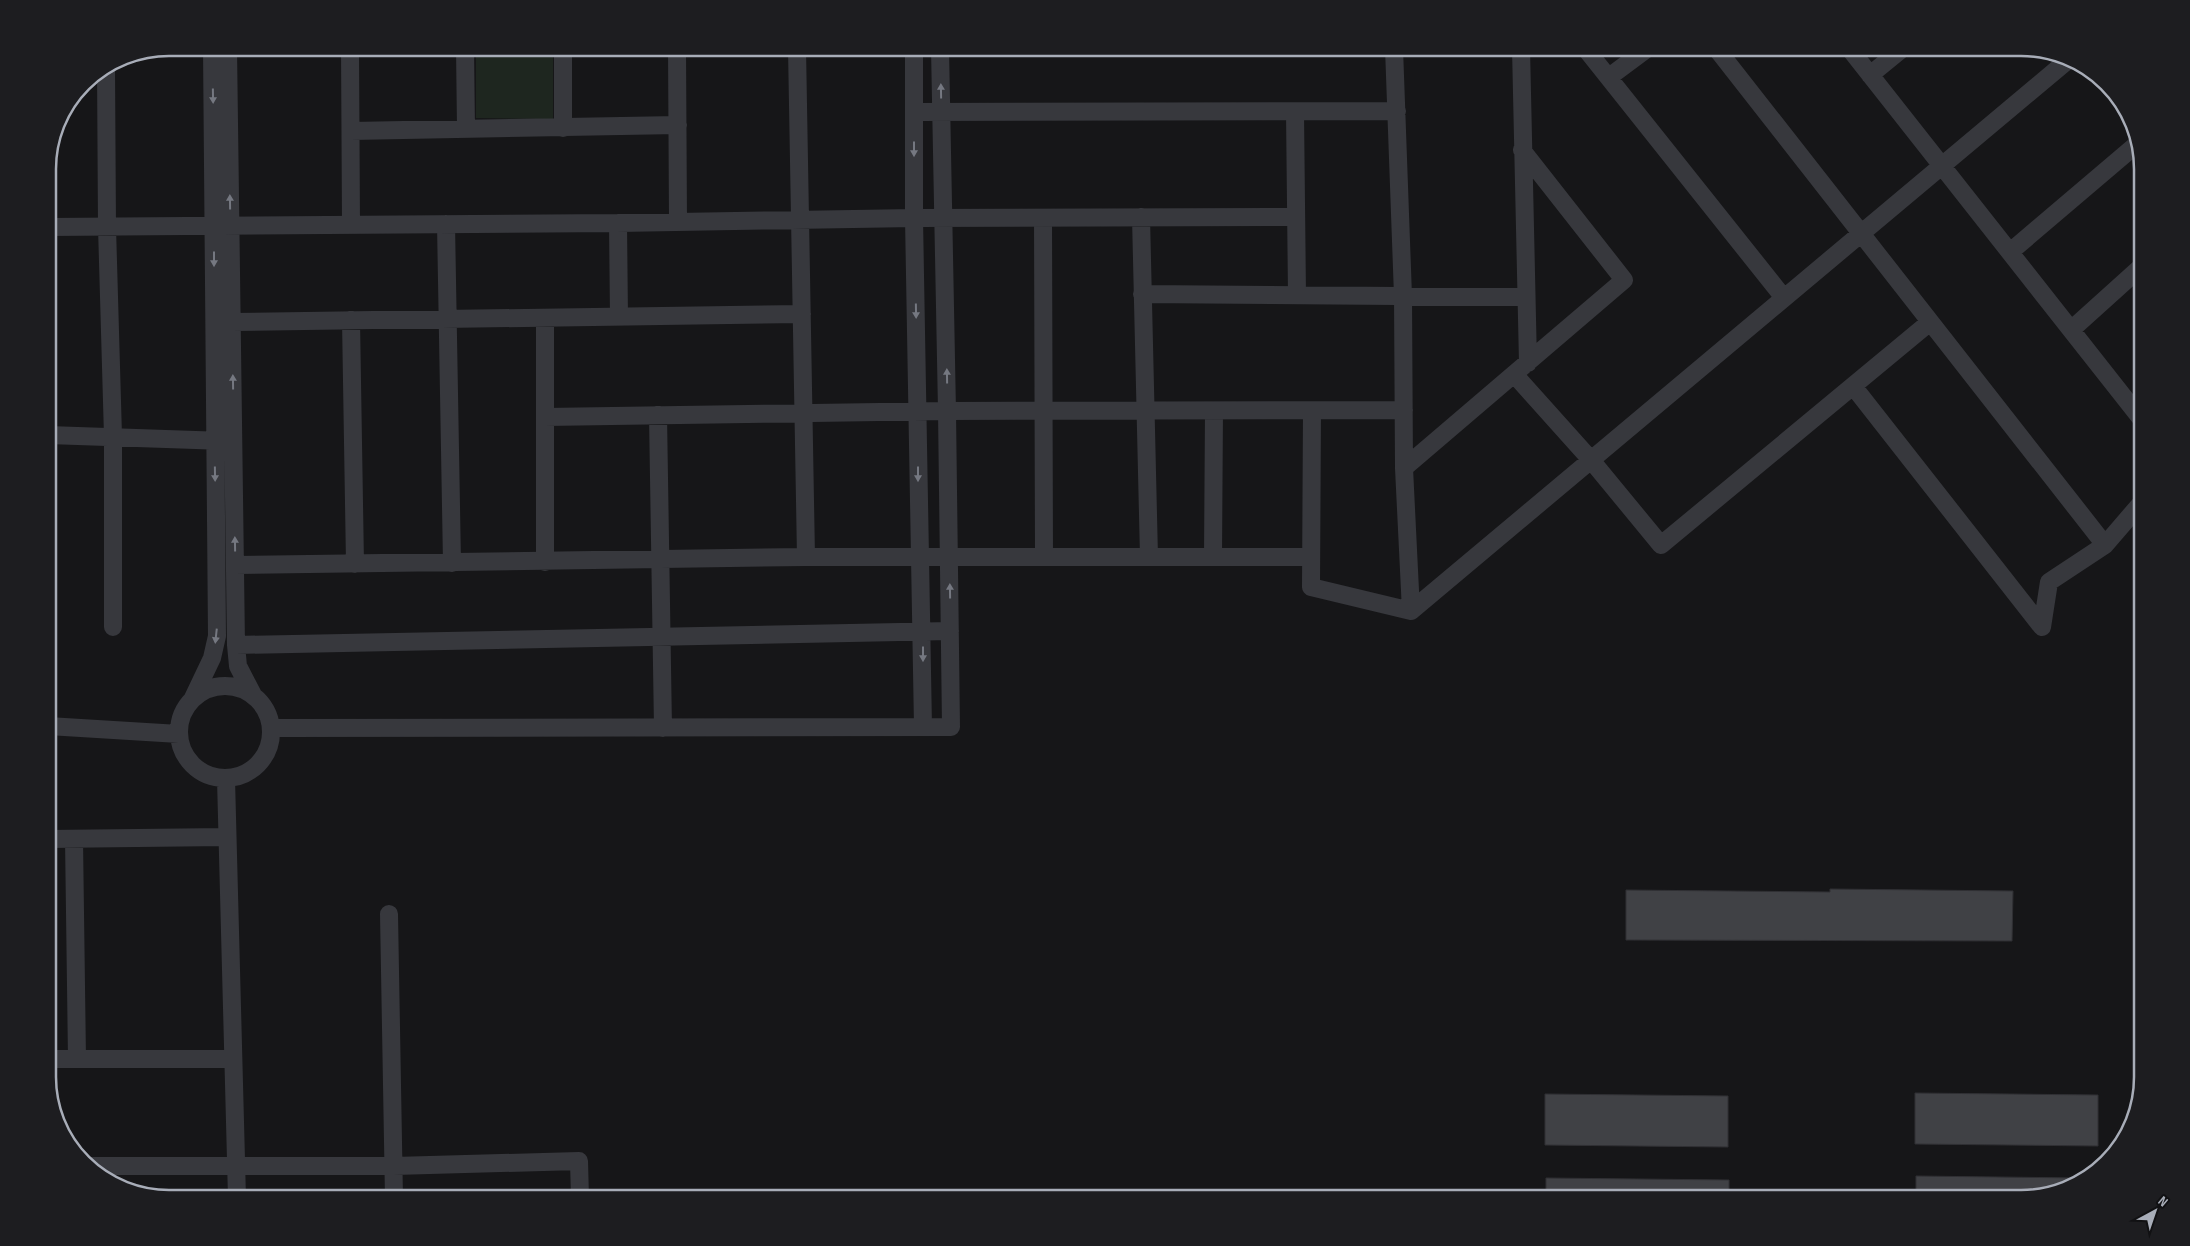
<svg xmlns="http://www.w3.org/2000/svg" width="2190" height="1246" font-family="'Sofia Sans Condensed',sans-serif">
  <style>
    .green { fill: #1e261f }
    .building { fill: #404145; stroke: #303034 }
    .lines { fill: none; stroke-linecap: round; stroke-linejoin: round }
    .minor { stroke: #37383d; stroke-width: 18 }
    .oneway { fill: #757881 }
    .rim { fill: none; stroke: #a8adb8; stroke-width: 2.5 }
  </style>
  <rect width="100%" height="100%" fill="#161618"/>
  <path class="green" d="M476,48h77v71l-77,-1z"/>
  <path class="building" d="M1830,889l183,2 -1,50 -386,-1v-50l204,2z
    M1915,1093l183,2v51l-183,-2z
    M1545,1094l183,2v51l-183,-2z
    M1916,1176l164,2 1,4 -60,16h-105z
    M1546,1178l183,2v18h-183z"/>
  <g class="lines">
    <path class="minor" d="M228,48l8,597 2,21 15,29
      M350,48l1,177
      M465,48l1,81
      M563,48v80
      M677,48l1,173
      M797,48l9,509
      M914,48v170l9,509
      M1394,48l9,248 1,172 7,143
      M1521,48l7,315
      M1585,48l199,250
      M1716,48l389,497
      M1849,48l293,372
      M106,68l1,159 6,209v191
      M1870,75l33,-27
      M1609,77l39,-29
      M914,112l483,-1
      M1295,112l2,183
      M351,131l327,-6
      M1141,217l8,340
      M1043,218l1,338
      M618,223l1,94
      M446,224l6,339
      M48,227l570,-4 296,-5 382,-1
      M2010,252l127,-108
      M1142,294l384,3
      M545,318v244
      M351,320l4,244
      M232,322l570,-8
      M2071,330l71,-64
      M1514,374l77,86 70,85 269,-223
      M1853,386l189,241
      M1312,411l-1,176 100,24
      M658,415l5,313
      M545,417l402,-6 457,-1
      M48,435l177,6
      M1404,468l220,-188 -102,-130
      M1213,557l1,-146
      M235,565l571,-8h505
      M1411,611l657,-551
      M2042,627l7,-45 56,-37 37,-43
      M236,645l714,-14
      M179 732a46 46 0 1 1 92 0a46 46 0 1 1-92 0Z
      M192,700l20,-42 5,-22 -5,-588
      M48,726l131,8
      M272,728l679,-1 -4,-316 -7,-363
      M226,779l11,419
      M48,839l178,-2
      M74,839l3,220
      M389,914l5,284
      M48,1059h185
      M91,1166h303l185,-5 1,37"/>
  </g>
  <defs><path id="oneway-solid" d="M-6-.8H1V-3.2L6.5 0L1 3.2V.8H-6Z" transform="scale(1.25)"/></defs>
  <g class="oneway">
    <use href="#oneway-solid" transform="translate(941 91) rotate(-91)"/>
    <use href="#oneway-solid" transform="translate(213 96) rotate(89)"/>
    <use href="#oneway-solid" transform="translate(914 149) rotate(90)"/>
    <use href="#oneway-solid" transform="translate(230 202) rotate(-91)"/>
    <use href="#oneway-solid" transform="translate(214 259) rotate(90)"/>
    <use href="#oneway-solid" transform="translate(916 311) rotate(89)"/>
    <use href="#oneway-solid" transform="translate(947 376) rotate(-91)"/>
    <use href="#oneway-solid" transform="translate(233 382) rotate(-91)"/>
    <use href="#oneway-solid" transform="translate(215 474) rotate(89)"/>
    <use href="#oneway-solid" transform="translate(918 474) rotate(90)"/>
    <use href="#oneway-solid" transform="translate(235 544) rotate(-91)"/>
    <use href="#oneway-solid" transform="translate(950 591) rotate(-91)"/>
    <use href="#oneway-solid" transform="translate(216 636) rotate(96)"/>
    <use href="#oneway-solid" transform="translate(923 654) rotate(90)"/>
  </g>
  <path d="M0 0H2190V1246H0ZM169 56H2021A113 113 0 0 1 2134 169V1077A113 113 0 0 1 2021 1190H169A113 113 0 0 1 56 1077V169A113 113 0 0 1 169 56Z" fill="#1d1d20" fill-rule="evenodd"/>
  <path class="rim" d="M169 56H2021A113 113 0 0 1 2134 169V1077A113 113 0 0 1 2021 1190H169A113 113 0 0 1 56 1077V169A113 113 0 0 1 169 56Z"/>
  <g transform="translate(2155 1211) rotate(40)" stroke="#111113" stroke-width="4" paint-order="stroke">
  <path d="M0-4L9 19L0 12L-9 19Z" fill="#a8adb8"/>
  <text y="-8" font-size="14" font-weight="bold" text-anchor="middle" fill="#a8adb8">N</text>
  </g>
</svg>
